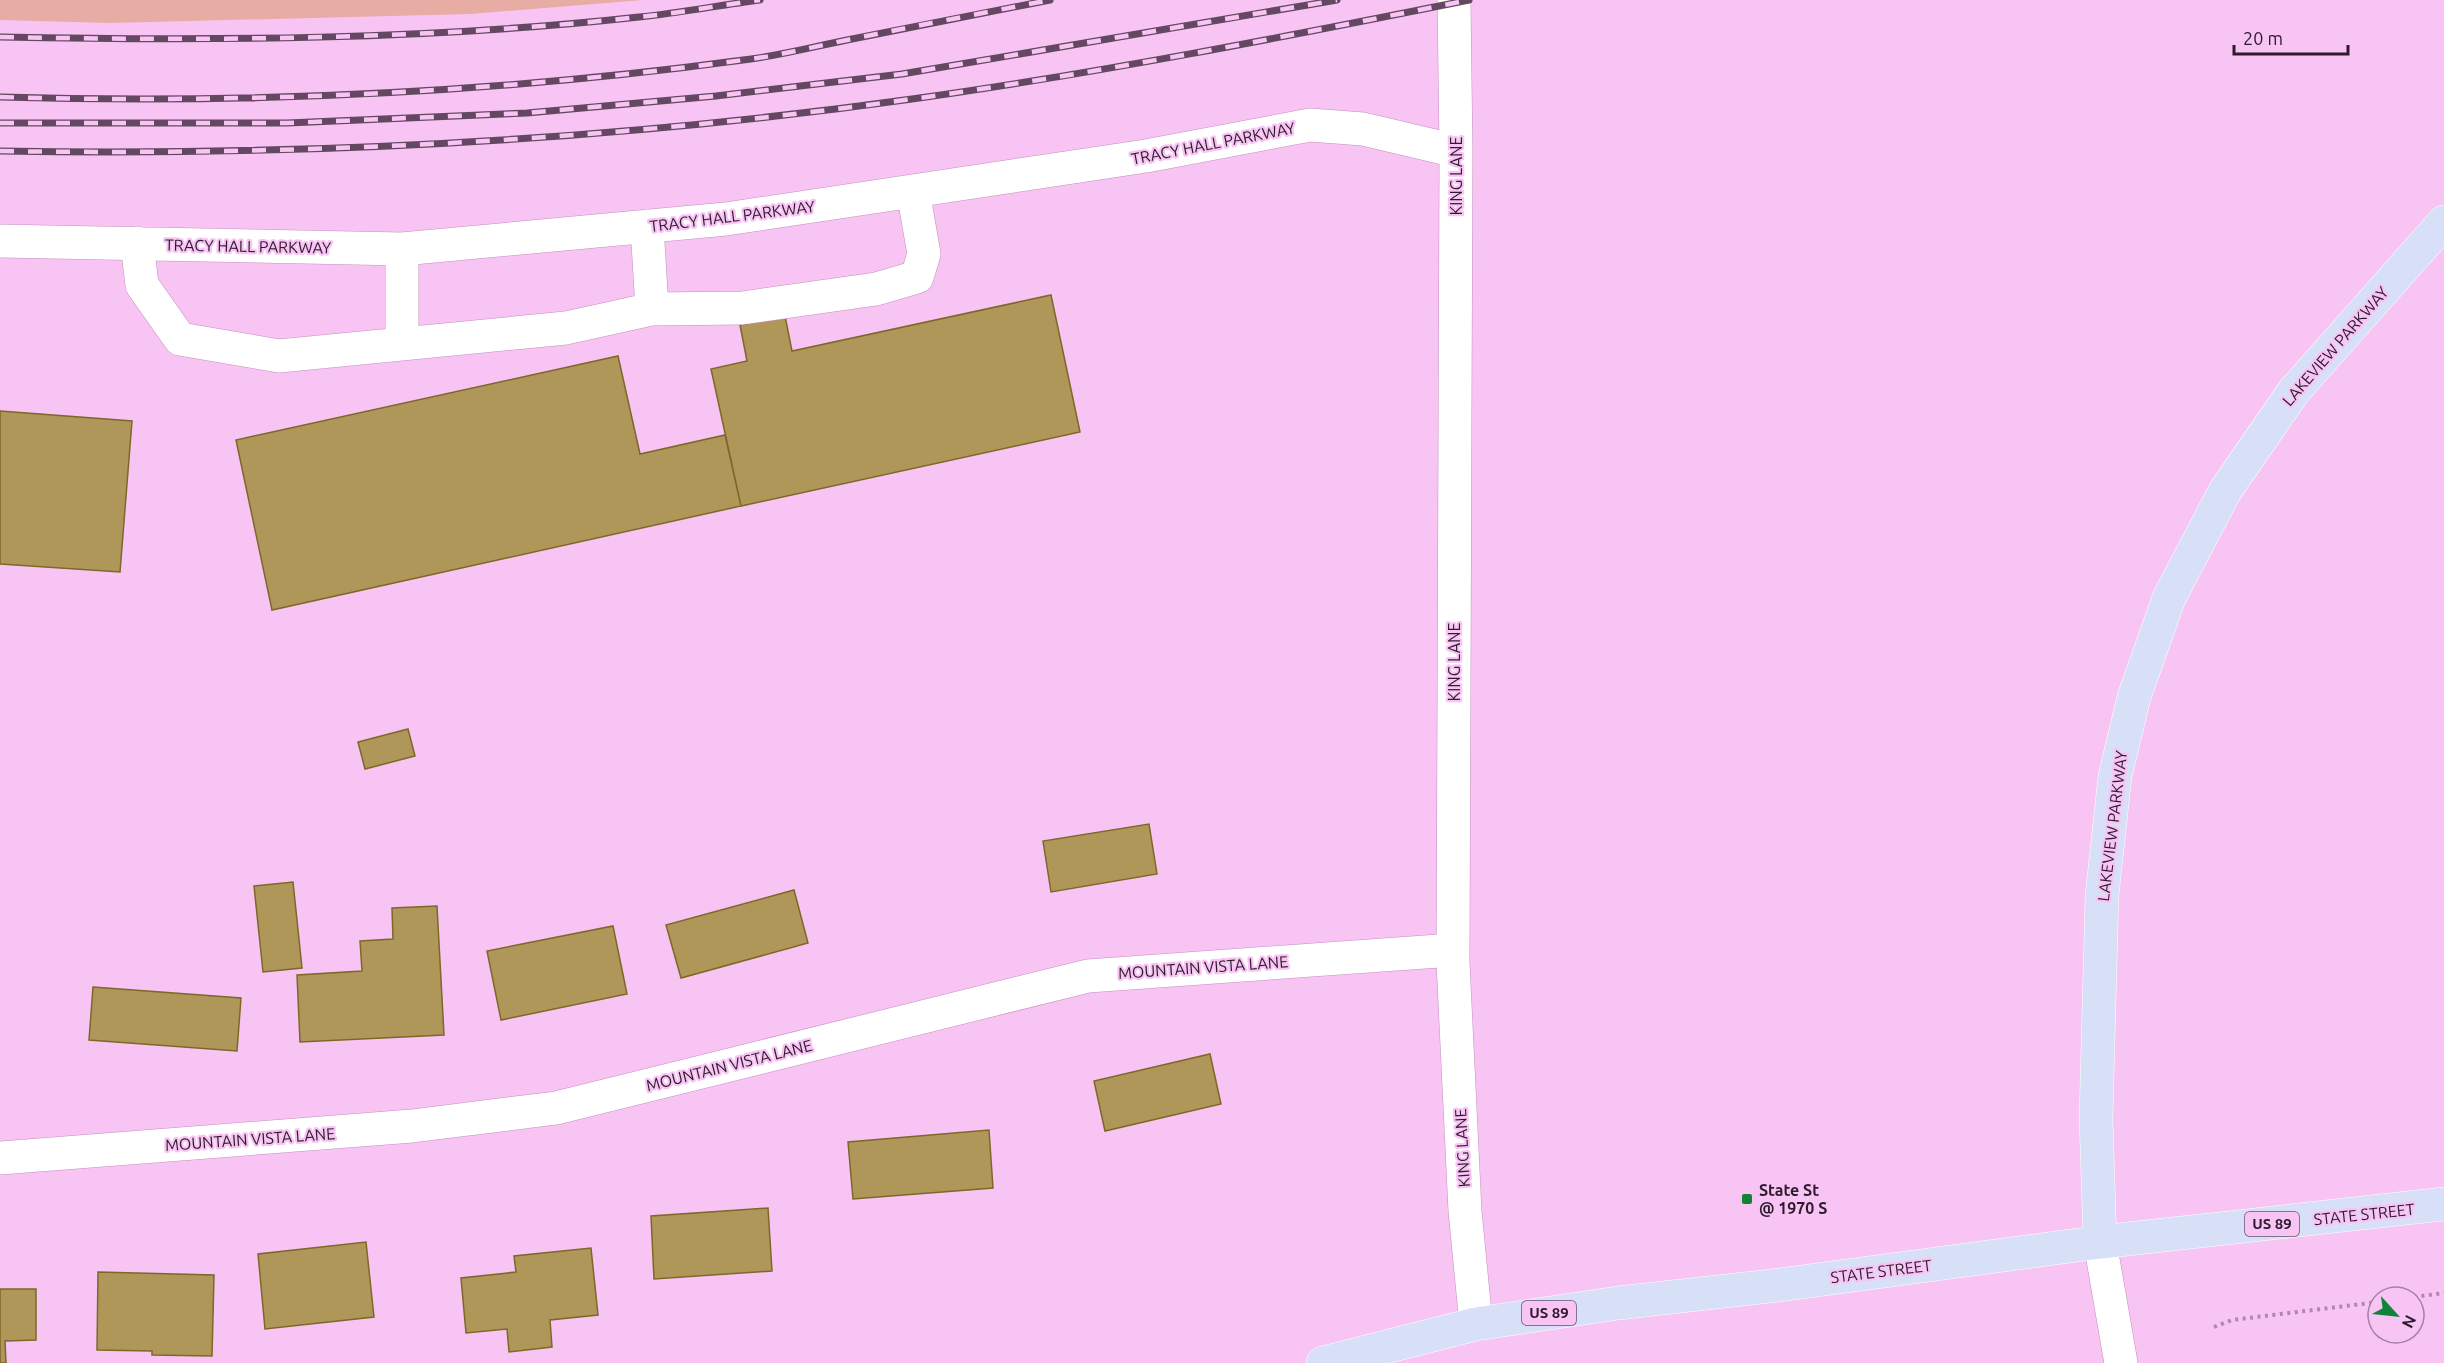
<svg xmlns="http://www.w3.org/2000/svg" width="2444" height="1363" font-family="Ubuntu,sans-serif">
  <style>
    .green { fill: #e7ada4 }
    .building { fill: #af975a; stroke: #7e6729; stroke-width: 1.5 }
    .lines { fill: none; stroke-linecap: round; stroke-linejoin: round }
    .minor-casing { stroke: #c190bd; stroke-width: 34 }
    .major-casing { stroke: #fff; stroke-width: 34 }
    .path { stroke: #b088ad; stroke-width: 4; stroke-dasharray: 3 4.5; stroke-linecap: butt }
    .minor { stroke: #fff; stroke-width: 33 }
    .major { stroke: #d7e0f7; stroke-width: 33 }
    .rail-casing { stroke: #644862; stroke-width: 7 }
    .rail { stroke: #f8c4f4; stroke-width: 4.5; stroke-dasharray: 14; stroke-linecap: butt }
    .poi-dot { fill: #138239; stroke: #f8c4f4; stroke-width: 2 }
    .labels { text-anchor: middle; stroke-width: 4.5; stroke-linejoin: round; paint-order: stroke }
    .shield { fill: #f8c4f4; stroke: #6b4e69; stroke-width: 1.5 }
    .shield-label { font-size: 15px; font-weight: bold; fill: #2e1b2d }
    .street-label { font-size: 16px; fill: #2e1b2d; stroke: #f8c4f4 }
    .poi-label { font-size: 16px; font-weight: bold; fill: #2e1b2d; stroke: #f8c4f4; text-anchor: start }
  </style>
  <rect width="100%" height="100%" fill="#f8c4f4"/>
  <path class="green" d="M0,0h643l-173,14 -360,9 -110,-3z"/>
  <path class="building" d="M1051,295l29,137 -339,74 -30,-137 36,-8 -7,-36 45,-9 7,35z
    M618,356l22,98 85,-19 16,71 -469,104 -36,-170z
    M0,411l132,10 -12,151 -120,-8z
    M408,729l7,27 -50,13 -7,-27z
    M1149,824l8,50 -106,18 -8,-51z
    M293,882l9,86 -39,4 -9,-86z
    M794,890l14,53 -127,35 -15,-53z
    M437,906l7,129 -144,7 -3,-67 65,-4 -2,-30 33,-2 -1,-31z
    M613,926l14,68 -126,26 -14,-69z
    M93,987l148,11 -4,53 -148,-11z
    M1210,1054l11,50 -116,27 -11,-50z
    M989,1130l4,58 -140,11 -5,-57z
    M768,1208l4,63 -118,8 -3,-63z
    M366,1242l8,75 -109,12 -7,-75z
    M591,1248l7,67 -48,5 2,27 -43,5 -2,-23 -41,4 -5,-55 55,-6 -2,-16z
    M98,1272l116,3 -2,81 -60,-1v-4l-55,-1z
    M0,1289h36v51l-31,1 1,22h-6z"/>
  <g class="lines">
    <defs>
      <path id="minor" d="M1454,0l2,151 -3,811 12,249 11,113
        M647,226l5,83
        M0,241l402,8 324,-30 420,-63 164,-31 53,4 93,22
        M137,243l5,42 38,54 99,17 287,-28 86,-19 90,-1 134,-19 41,-12 7,-23 -11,-63
        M402,249v94
        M0,1158l412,-32 144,-18 532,-132 365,-26
        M2100,1242l21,121"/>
      <path id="major" d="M2100,1242l-4,-124 6,-223 13,-119 19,-79 35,-99 56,-107 69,-100 150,-169
        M1323,1363l153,-39 142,-21 162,-18 320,-43 344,-38"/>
    </defs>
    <use href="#minor" class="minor-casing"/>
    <use href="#major" class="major-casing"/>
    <path class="path" d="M2414,1297l30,-4
      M2214,1327l18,-7 146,-18"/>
    <use href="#minor" class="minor"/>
    <use href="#major" class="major"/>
    <defs>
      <path id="rail" d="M0,37c212,4 428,3 639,-20 41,-4 81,-12 121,-17
        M0,97c248,7 497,-4 743,-37 35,-4 69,-13 104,-20 68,-14 136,-27 203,-40
        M0,123h287l240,-10 189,-17 186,-22 435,-74
        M0,151c305,5 610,-10 912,-52 187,-26 372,-62 557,-99"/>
    </defs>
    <use href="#rail" class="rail-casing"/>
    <use href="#rail" class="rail"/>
  </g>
  <rect class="poi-dot" x="1741" y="1193" width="12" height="12" rx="3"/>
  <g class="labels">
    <g class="shield">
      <rect x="2245" y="1212" width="54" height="24" rx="4.5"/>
      <rect x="1522" y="1301" width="54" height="24" rx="4.5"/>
    </g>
    <g class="shield-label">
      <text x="2272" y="1229">US 89</text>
      <text x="1549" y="1318">US 89</text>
    </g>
    <g class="street-label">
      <text transform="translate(1213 143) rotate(-11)" y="6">TRACY HALL PARKWAY</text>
      <text transform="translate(1456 176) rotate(-90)" y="6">KING LANE</text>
      <text transform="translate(732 216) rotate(-7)" y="6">TRACY HALL PARKWAY</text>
      <text transform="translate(248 246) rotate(1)" y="6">TRACY HALL PARKWAY</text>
      <text transform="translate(2335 346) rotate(-49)" y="6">LAKEVIEW PARKWAY</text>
      <text transform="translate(1454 662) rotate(-90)" y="6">KING LANE</text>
      <text transform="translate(2112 826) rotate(-83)" y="6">LAKEVIEW PARKWAY</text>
      <text transform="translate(1203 967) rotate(-4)" y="6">MOUNTAIN VISTA LANE</text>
      <text transform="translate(729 1065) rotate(-14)" y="6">MOUNTAIN VISTA LANE</text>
      <text transform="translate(250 1139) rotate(-4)" y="6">MOUNTAIN VISTA LANE</text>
      <text transform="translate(1462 1148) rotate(-93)" y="6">KING LANE</text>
      <text transform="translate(2364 1214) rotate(-6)" y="6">STATE STREET</text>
      <text transform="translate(1881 1271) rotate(-7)" y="6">STATE STREET</text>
    </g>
    <g class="poi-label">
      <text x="1759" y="1196">State St<tspan x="1759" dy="18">@ 1970 S</tspan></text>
    </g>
  </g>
  <g transform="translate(2396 1315) rotate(117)"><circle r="28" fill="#f8c4f4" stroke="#a780a4" stroke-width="1.5"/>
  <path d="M0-4.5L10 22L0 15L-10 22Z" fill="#138239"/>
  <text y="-9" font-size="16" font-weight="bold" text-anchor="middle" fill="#2e1b2d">N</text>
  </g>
  <path d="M2234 45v9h114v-9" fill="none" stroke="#2e1b2d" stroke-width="3"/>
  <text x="2243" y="45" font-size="18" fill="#2e1b2d" stroke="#f8c4f4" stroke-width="4.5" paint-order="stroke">20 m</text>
</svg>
